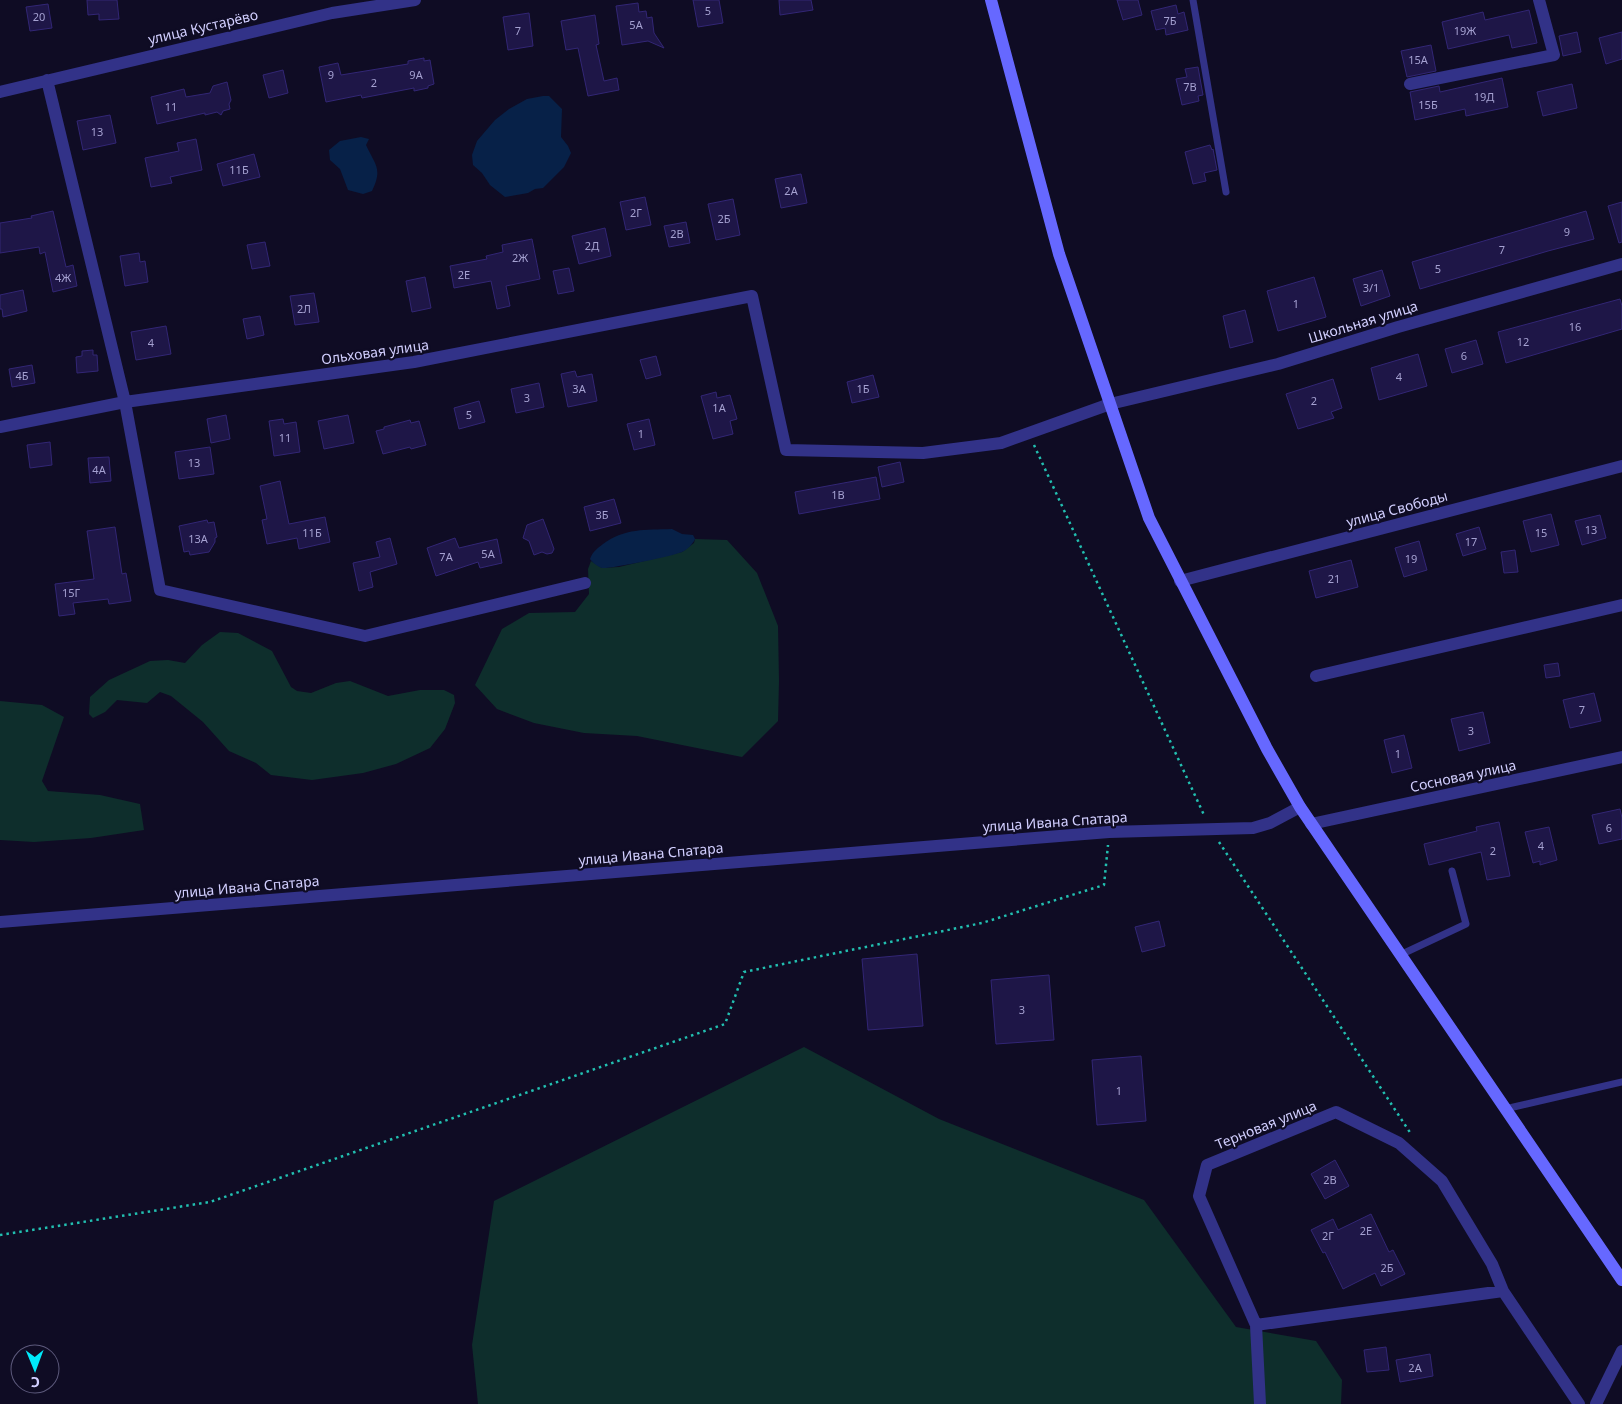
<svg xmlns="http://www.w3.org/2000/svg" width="1622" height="1404" font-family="'Noto Sans',sans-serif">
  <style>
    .green { fill: #0e2e2c }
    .water { fill: #072148 }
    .building { fill: #1e1647; stroke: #322675 }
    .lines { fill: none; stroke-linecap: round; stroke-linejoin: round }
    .path { stroke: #22bfb0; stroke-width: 2.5; stroke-dasharray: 2.5 4; stroke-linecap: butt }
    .lane { stroke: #323288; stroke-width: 7 }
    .street { stroke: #323288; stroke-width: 12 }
    .secondary { stroke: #6668ff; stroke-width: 12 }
    .labels { text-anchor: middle; stroke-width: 4.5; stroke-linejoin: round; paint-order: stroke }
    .number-label { font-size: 11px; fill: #a5a1d1 }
    .street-label { font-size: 14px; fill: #d2cfff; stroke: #0f0c24 }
  </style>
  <rect width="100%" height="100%" fill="#0f0c24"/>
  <path class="green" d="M695,539l32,1 30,33 21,53 1,55 -1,40 -36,36 -105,-21 -53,-3 -50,-10 -37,-14 -22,-24 27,-56 27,-16 46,-1 14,-18 -1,-25 3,-8 11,7 17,-1 63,-15 12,-9z
    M220,632l18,1 34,18 19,36 6,4 14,2 25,-10 14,-2 38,15 32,-6h24l10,5 1,8 -10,26 -15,19 -34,16 -33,9 -51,7 -41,-5 -15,-12 -27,-12 -26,-29 -32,-26 -11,-4 -13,11 -30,-3 -12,12 -12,6 -4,-4 1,-17 19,-17 41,-19 18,-1 17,3 17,-18z
    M0,701l42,4 22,12 -22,64 6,10 52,4 40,9 4,26 -53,8 -57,4 -34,-2z
    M804,1047l135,72 205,81 92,127 80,14 26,39 -1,24h-863l-6,-59 22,-144z"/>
  <path class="water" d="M543,96h6l13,13 -1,28 7,9 3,7 -7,14 -21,21 -8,1 -7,4 -23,4 -15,-12 -8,-12 -9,-8 -1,-10 5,-14 18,-21 14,-11 18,-10z
    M361,137l8,2 -3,6c9,20 17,23 6,46l-9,3 -15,-4 -8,-21 -10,-9 -1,-10 11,-9z
    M672,529l10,5 11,1 2,4c-2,5 -8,11 -13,13 -9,4 -72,17 -80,16 -4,-1 -10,-6 -12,-9 3,-8 7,-10 13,-15 22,-16 42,-14 69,-15z"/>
  <path class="building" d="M87,0h30l2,19 -20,1v-6l-11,1z
    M693,0h26l4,23 -25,4z
    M779,0h32l2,10 -33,5z
    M1117,0h21l4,15 -19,5z
    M638,3l1,9 7,-1 1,7 5,-1 2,16 10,15 -16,-7 -26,4 -6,-39z
    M48,4l4,24 -22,3 -4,-24z
    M1176,5l2,9 6,-2 4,18 -22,5 -1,-7 -9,2 -5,-19z
    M1529,10l8,33 -25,5 -3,-13 -61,14 -6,-27 41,-10 2,8z
    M529,13l4,33 -25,4 -5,-33z
    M595,15l4,29 -3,1 8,36 13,-3 2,12 -31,6 -10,-48 -12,2 -5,-29z
    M1577,32l4,20 -18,4 -4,-20z
    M1622,32v27l-16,5 -7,-26z
    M1431,45l5,26 -29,6 -6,-26z
    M424,58v3l6,-1 4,24 -6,2v2l-14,3v-3l-52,10 -1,-3 -35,7 -7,-35 19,-4 3,12 67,-11v-3z
    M1198,67l5,28 -5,1 1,5 -17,4 -6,-26 11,-2 -2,-8z
    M283,70l5,23 -19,5 -6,-23z
    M1502,78l6,29 -42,9 -1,-7 -50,11 -5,-28 29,-6 1,6z
    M227,82l4,18 -2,4 1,5 -7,2 -2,4 -4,-3 -12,3v-2l-48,11 -6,-27 33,-8 2,8 24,-4 3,-7z
    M1572,84l5,24 -34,8 -6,-24z
    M110,115l6,28 -33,7 -6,-29z
    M196,139l6,31 -32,7 2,6 -21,4 -6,-29 34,-7 -2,-8z
    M1210,145l2,5 1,-1 4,21 -13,3 2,8 -13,3 -8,-32z
    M254,154l6,23 -37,9 -6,-22z
    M801,174l6,29 -26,5 -6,-29z
    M645,197l6,28 -25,5 -6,-28z
    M733,199l7,36 -24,5 -8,-36z
    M1622,202v40l-3,1 -11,-37z
    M53,211l13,56 7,-2 4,21 -24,6 -8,-40 -5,2 -1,-7 -39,6v-30l32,-5 -1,-2z
    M1586,211l8,28 -46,12 -128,38 -8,-27z
    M686,222l4,21 -21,4 -5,-21z
    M605,228l6,28 -32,8 -7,-28z
    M532,239l8,40 -34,7 4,20 -13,3 -6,-28 -37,7 -4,-22 37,-7 -1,-3 17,-4 -1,-7z
    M265,242l5,24 -18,3 -5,-24z
    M139,253l1,9 5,-1 3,21 -23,4 -5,-30z
    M569,268l5,23 -16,3 -5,-23z
    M1382,270l8,26 -29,10 -8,-27z
    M425,277l6,31 -19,4 -6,-31z
    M1314,277l12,40 -48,14 -11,-40z
    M23,290l4,21 -24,6 -1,-8h-2v-14z
    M314,293l5,29 -24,3 -5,-29z
    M1620,299l2,7v23l-116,34 -8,-31z
    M1245,310l8,32 -23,6 -7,-32z
    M260,316l4,19 -17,4 -4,-20z
    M166,326l5,28 -35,6 -5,-28z
    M1476,340l7,24 -31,9 -7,-24z
    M93,350v5h4l1,16 -21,2 -1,-16 6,-1v-5z
    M1418,354l9,32 -48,14 -8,-32z
    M656,356l5,19 -15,4 -6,-19z
    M32,365l3,18 -23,4 -3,-18z
    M575,371l2,6 15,-3 5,27 -29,6 -7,-33z
    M873,375l6,22 -27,6 -5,-21z
    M1333,379l9,29 -11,4 3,6 -36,11 -12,-35z
    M539,383l5,24 -28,6 -5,-24z
    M716,392l1,6 13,-3 7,24 -7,2 3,13 -20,5 -12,-43z
    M479,401l6,21 -26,7 -5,-21z
    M226,415l4,24 -19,4 -4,-24z
    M348,415l6,28 -30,6 -6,-28z
    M283,419l1,5 12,-2 4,30 -26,4 -5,-35z
    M649,419l6,26 -21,5 -7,-26z
    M410,420l1,3 8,-2 7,24 -15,4 -1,-2 -27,7 -7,-23 8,-2v-2z
    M50,442l2,23 -22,3 -3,-23z
    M210,447l4,27 -35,5 -4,-27z
    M109,457l2,24 -21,2 -2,-25z
    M900,462l4,20 -22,5 -4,-20z
    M876,477l4,22 -81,15 -4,-22z
    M280,481l9,43 36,-7 5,25 -31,7 -2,-11 -30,6 -5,-24 5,-1 -7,-33z
    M614,499l7,24 -31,8 -6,-24z
    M1551,514l8,31 -28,7 -8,-31z
    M1600,515l6,23 -24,7 -7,-24z
    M543,519l11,30 -2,4 -5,1 -5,-2 -8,3 -5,-14 -6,-3 4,-13z
    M207,520l1,3 6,-1 3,15 -2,1v4l-6,10 -19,3 -1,-4 -5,1 -5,-26z
    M115,527l7,47 4,-1 5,28 -22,3 -1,-5 -35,4 2,11 -16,2 -4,-32 39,-5 -7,-48z
    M1479,527l7,22 -23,7 -7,-22z
    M390,538l7,26 -27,8 3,15 -14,4 -6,-28 27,-6 -4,-15z
    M455,538l4,10 38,-9 5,24 -22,5 -2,-6 -42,14 -9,-28z
    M1419,541l8,29 -23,7 -9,-29z
    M1515,550l3,22 -14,1 -3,-21z
    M1351,560l7,27 -42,11 -7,-27z
    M1558,663l2,13 -14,2 -2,-13z
    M1594,693l7,28 -31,7 -7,-28z
    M1483,712l7,31 -31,8 -8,-32z
    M1404,735l8,33 -20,5 -8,-33z
    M1620,809l2,9v21l-23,5 -7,-29z
    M1499,822l11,54 -23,4 -6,-28 -52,13 -5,-21 53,-13 -1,-4z
    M1549,827l8,33 -17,5v-4l-7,2 -8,-31z
    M1159,921l6,25 -23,6 -7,-25z
    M917,954l6,72 -55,4 -6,-71z
    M1049,975l5,65 -58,4 -5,-64z
    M1141,1056l5,65 -49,4 -5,-65z
    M1335,1160l14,26 -24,13 -14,-25z
    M1371,1214l18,38 4,-2 12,24 -24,12 -6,-13 -32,16 -18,-37 -2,1 -12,-23 22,-11 5,11z
    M1386,1347l3,23 -22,2 -3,-22z
    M1430,1354l3,22 -33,6 -4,-22z"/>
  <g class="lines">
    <path class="path" d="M1034,445l170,370
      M1219,842l192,292
      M0,1235l210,-33 515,-178 19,-52 238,-49 122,-38 4,-40"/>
    <path class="lane" d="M1193,0l33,192
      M1400,955l66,-31 -14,-53
      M1505,1109l117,-27"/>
    <path class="street" d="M47,80l78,322 35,188 205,46 220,-53
      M1410,84l144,-29 -15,-55
      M0,92l332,-79 83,-13
      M0,427l125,-25 289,-40 338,-66 34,154 137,3 78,-10 109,-39 168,-40 120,-37 224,-63
      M1180,581l442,-115
      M1316,676l306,-71
      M1311,824l311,-67
      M0,922l1109,-90 144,-4 17,-5 30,-16
      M1256,1325l247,-34 76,113
      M1260,1404l-4,-79 -57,-129 8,-31 129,-53 63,31 43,38 50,83 11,27
      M1596,1404l26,-53"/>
    <path class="secondary" d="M991,0l68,254 90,264 118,231 33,58 322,473"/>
  </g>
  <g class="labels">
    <g class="number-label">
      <text x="708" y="15">5</text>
      <text x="39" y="21">20</text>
      <text x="1170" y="25">7Б</text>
      <text x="636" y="29">5А</text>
      <text x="518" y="35">7</text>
      <text x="1465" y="35">19Ж</text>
      <text x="1418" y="64">15А</text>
      <text x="331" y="79">9</text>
      <text x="416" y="79">9А</text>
      <text x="374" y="87">2</text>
      <text x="1190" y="91">7В</text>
      <text x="1484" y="101">19Д</text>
      <text x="1428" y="109">15Б</text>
      <text x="171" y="111">11</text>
      <text x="97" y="136">13</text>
      <text x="239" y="174">11Б</text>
      <text x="791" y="195">2А</text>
      <text x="636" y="217">2Г</text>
      <text x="724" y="223">2Б</text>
      <text x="1567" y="236">9</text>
      <text x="677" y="238">2В</text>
      <text x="592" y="250">2Д</text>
      <text x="1502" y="254">7</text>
      <text x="520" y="262">2Ж</text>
      <text x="1438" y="273">5</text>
      <text x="464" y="279">2Е</text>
      <text x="63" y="282">4Ж</text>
      <text x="1371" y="292">3/1</text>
      <text x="1296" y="308">1</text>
      <text x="304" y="313">2Л</text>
      <text x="1575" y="331">16</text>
      <text x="1523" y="346">12</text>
      <text x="151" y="347">4</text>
      <text x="1464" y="360">6</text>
      <text x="22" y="380">4Б</text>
      <text x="1399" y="381">4</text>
      <text x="579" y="393">3А</text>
      <text x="863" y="393">1Б</text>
      <text x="527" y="402">3</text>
      <text x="1314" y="405">2</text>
      <text x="719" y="412">1А</text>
      <text x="469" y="419">5</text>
      <text x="641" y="438">1</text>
      <text x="285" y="442">11</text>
      <text x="194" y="467">13</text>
      <text x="99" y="474">4А</text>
      <text x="838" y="499">1В</text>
      <text x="602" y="519">3Б</text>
      <text x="1591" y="534">13</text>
      <text x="312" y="537">11Б</text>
      <text x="1541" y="537">15</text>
      <text x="198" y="543">13А</text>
      <text x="1471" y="546">17</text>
      <text x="488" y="558">5А</text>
      <text x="446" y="561">7А</text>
      <text x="1411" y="563">19</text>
      <text x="1334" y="583">21</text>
      <text x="71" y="597">15Г</text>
      <text x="1582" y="714">7</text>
      <text x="1471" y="735">3</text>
      <text x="1398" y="758">1</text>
      <text x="1609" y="832">6</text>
      <text x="1541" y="850">4</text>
      <text x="1493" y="855">2</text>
      <text x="1022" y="1014">3</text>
      <text x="1119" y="1095">1</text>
      <text x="1330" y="1184">2В</text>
      <text x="1366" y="1235">2Е</text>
      <text x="1328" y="1240">2Г</text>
      <text x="1387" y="1272">2Б</text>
      <text x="1415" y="1372">2А</text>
    </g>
    <g class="street-label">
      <text transform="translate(203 27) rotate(-13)" y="5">улица Кустарёво</text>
      <text transform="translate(1363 322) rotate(-17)" y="5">Школьная улица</text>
      <text transform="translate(375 352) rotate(-8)" y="5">Ольховая улица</text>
      <text transform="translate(1397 509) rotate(-15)" y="5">улица Свободы</text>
      <text transform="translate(1463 776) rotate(-12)" y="5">Сосновая улица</text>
      <text transform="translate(1055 822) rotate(-4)" y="5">улица Ивана Спатара</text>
      <text transform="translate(651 854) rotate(-5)" y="5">улица Ивана Спатара</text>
      <text transform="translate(247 887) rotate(-5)" y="5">улица Ивана Спатара</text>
      <text transform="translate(1266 1125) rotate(-22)" y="5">Терновая улица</text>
    </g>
  </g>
  <g transform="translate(35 1369) rotate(179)"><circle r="24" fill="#0f0c24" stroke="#5d5a7c"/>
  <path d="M0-4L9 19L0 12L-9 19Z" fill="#00eafa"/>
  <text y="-8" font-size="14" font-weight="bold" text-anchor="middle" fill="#d2cfff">С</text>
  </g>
</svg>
